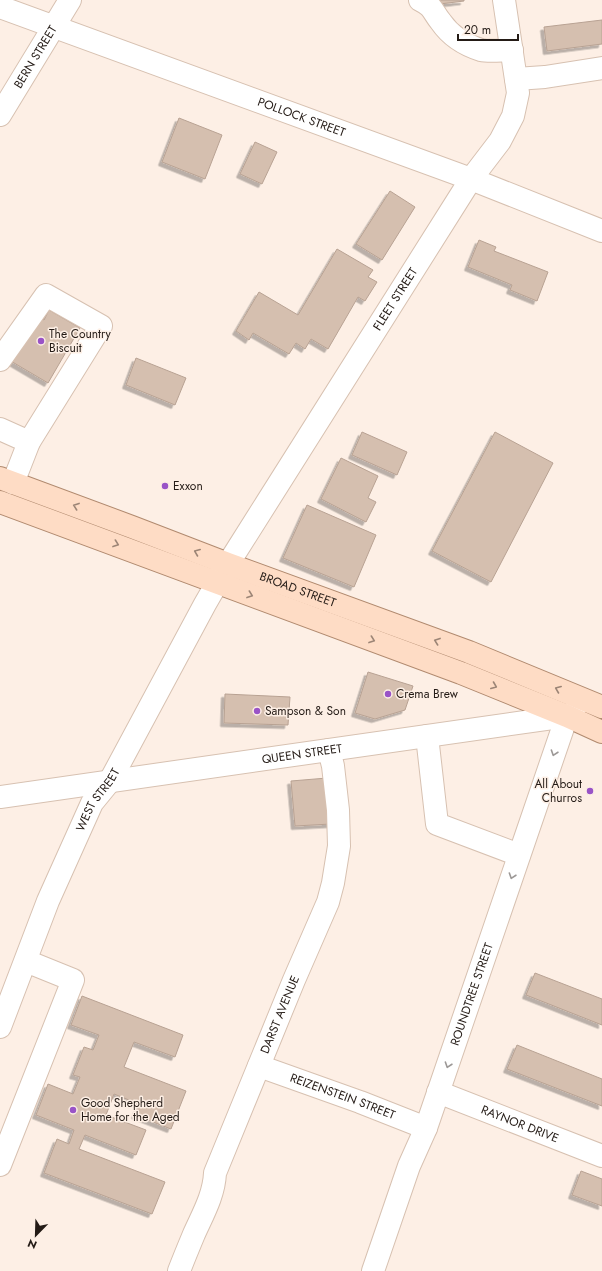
<svg xmlns="http://www.w3.org/2000/svg" width="602" height="1271" font-family="Jost,sans-serif">
  <style>
    .building { fill: #d5bfaf; stroke: #b8a293; filter: url(#shadow) }
    .lines { fill: none; stroke-linecap: round; stroke-linejoin: round }
    .minor-casing { stroke: #d7c1b1; stroke-width: 24 }
    .major-casing { stroke: #b18a6f; stroke-width: 24 }
    .minor { stroke: #fff; stroke-width: 22 }
    .major { stroke: #fedcc5; stroke-width: 22 }
    .oneway { stroke: #9c8576 }
    .oneway2 { stroke: #9c9896 }
    .poi-dot { fill: #9953c7; stroke: #fdefe5; stroke-width: 1.5 }
    .labels { text-anchor: middle; stroke-width: 3; stroke-linejoin: round; paint-order: stroke }
    .street-label { font-size: 12px; fill: #241b16; stroke: #fdefe5 }
    .poi-label { font-size: 12px; fill: #241b16; stroke: #fdefe5; text-anchor: start }
  </style>
  <defs>
    <filter id="shadow"><feDropShadow dx="-3.5" dy="3.5" stdDeviation="0" flood-color="#0004"/></filter>
  </defs>
  <rect width="100%" height="100%" fill="#fdefe5"/>
  <path class="building" d="M439,0h25v1l-24,3z
    M602,20v24l-55,7 -3,-24z
    M179,118l43,17 -17,44 -43,-17z
    M255,142l22,10 -15,32 -22,-10z
    M390,191l25,16 -33,53 -26,-16z
    M479,240l17,7 -2,4 54,21 -11,29 -27,-11 2,-5 -44,-18z
    M337,249l36,21 -5,7 9,5 -12,19 -7,-4 -30,52 -17,-10 -6,10 -9,-6 -7,11 -36,-21 -4,7 -13,-9 23,-39 39,23z
    M49,310l31,18 -32,55 -39,-23 27,-45 8,5z
    M136,358l50,20 -11,27 -49,-20z
    M362,432l45,20 -10,23 -45,-20z
    M495,432l58,31 -62,119 -59,-31z
    M341,458l37,18 -10,22 8,4 -10,20 -45,-23z
    M307,505l69,30 -22,52 -71,-29z
    M368,672l45,14 -8,24 -30,9 -20,-6z
    M225,694l65,3 -2,28 -64,-2z
    M327,778l4,46 -36,2 -4,-45z
    M535,973l67,26v26l-76,-30z
    M82,996l101,39 -8,22 -41,-15 -10,25 62,24 -15,38 -36,-14 4,-11 -25,-10 -8,21 40,15 -10,25 -51,-20 -6,14 86,33 -13,32 -108,-41 13,-34 12,5 5,-14 -38,-15 12,-31 25,10 7,-17 -7,-2 11,-28 9,3 6,-15 -28,-10z
    M517,1045l85,34v27l-95,-37z
    M581,1171l21,8v27l-30,-11z"/>
  <g class="lines">
    <defs>
      <g id="minor">
        <path d="M420,0c14,7 12,11 21,22 9,13 24,23 40,28 9,2 21,0 31,0"/>
        <path id="s1" d="M0,7l471,172 131,52"/>
        <path d="M516,79l29,-2 57,-9"/>
        <path id="s2" d="M0,115l70,-115"/>
        <path d="M0,360l46,-65 55,31 -72,116 -16,41"/>
        <path d="M0,429l29,13"/>
        <path d="M427,736l10,88 82,31"/>
        <path id="s3" d="M0,797l567,-81 7,-3"/>
        <path id="s4" d="M0,1027l48,-126 44,-98 18,-22 95,-177 23,-40 243,-385 29,-38 13,-25 5,-23 -14,-93"/>
        <path id="s5" d="M259,1066l101,36 66,26"/>
        <path id="s6" d="M438,1092l164,64"/>
        <path d="M0,1165l73,-185 -47,-19"/>
        <path id="s7" d="M179,1271c5,-13 10,-25 15,-37 9,-20 20,-39 21,-61l79,-193 34,-78 5,-19 6,-37 -1,-36 -5,-44 -4,-16"/>
        <path id="s8" d="M373,1271l36,-105 17,-38 141,-412"/>
      </g>
      <g id="major">
        <path id="s9" d="M0,478l132,49 96,37 241,88 133,55"/>
        <path d="M0,502l461,171 106,43 35,16"/>
      </g>
    </defs>
    <use href="#minor" class="minor-casing"/>
    <use href="#major" class="major-casing"/>
    <use href="#minor" class="minor"/>
    <use href="#major" class="major"/>
  </g>
  <defs><path id="oneway-chevron" d="M-2-3.5L2.5 0L-2 3.5" fill="none" stroke-width="1.6" stroke-linecap="round" stroke-linejoin="round"/></defs>
  <g class="oneway">
    <use href="#oneway-chevron" transform="translate(76 506) rotate(-160)"/>
    <use href="#oneway-chevron" transform="translate(116 544) rotate(20)"/>
    <use href="#oneway-chevron" transform="translate(197 552) rotate(-158)"/>
    <use href="#oneway-chevron" transform="translate(250 595) rotate(20)"/>
    <use href="#oneway-chevron" transform="translate(372 640) rotate(20)"/>
    <use href="#oneway-chevron" transform="translate(437 641) rotate(-160)"/>
    <use href="#oneway-chevron" transform="translate(494 686) rotate(22)"/>
    <use href="#oneway-chevron" transform="translate(558 689) rotate(-158)"/>
  </g>
  <g class="oneway2">
    <use href="#oneway-chevron" transform="translate(554 753) rotate(109)"/>
    <use href="#oneway-chevron" transform="translate(512 876) rotate(109)"/>
    <use href="#oneway-chevron" transform="translate(448 1065) rotate(109)"/>
  </g>
  <g class="poi-dot">
    <circle cx="41" cy="341" r="4"/>
    <circle cx="165" cy="486" r="4"/>
    <circle cx="388" cy="694" r="4"/>
    <circle cx="257" cy="711" r="4"/>
    <circle cx="590" cy="791" r="4"/>
    <circle cx="73" cy="1110" r="4"/>
  </g>
  <g class="labels">
    <g class="street-label">
      <text dy="4" stroke="none"><textPath href="#s2" startOffset="68">BERN STREET</textPath></text>
      <text dy="4" stroke="none"><textPath href="#s1" startOffset="321">POLLOCK STREET</textPath></text>
      <text dy="4" stroke="none"><textPath href="#s4" startOffset="831">FLEET STREET</textPath></text>
      <text dy="4" stroke="none"><textPath href="#s9" startOffset="318">BROAD STREET</textPath></text>
      <text dy="4" stroke="none"><textPath href="#s3" startOffset="305">QUEEN STREET</textPath></text>
      <text dy="4" stroke="none"><textPath href="#s4" startOffset="248">WEST STREET</textPath></text>
      <text dy="4" stroke="none"><textPath href="#s8" startOffset="294">ROUNDTREE STREET</textPath></text>
      <text dy="4" stroke="none"><textPath href="#s7" startOffset="276">DARST AVENUE</textPath></text>
      <text dy="4" stroke="none"><textPath href="#s5" startOffset="89">REIZENSTEIN STREET</textPath></text>
      <text dy="4" stroke="none"><textPath href="#s6" startOffset="88">RAYNOR DRIVE</textPath></text>
    </g>
    <g class="poi-label">
      <text x="49" y="338">The Country<tspan x="49" dy="14">Biscuit</tspan></text>
      <text x="173" y="490">Exxon</text>
      <text x="396" y="698">Crema Brew</text>
      <text x="265" y="715">Sampson &amp; Son</text>
      <text x="582" y="788" text-anchor="end">All About<tspan x="582" dy="14">Churros</tspan></text>
      <text x="81" y="1107">Good Shepherd<tspan x="81" dy="14">Home for the Aged</tspan></text>
    </g>
  </g>
  <g transform="translate(36 1235) rotate(203)" stroke="#fdefe5" stroke-width="3" paint-order="stroke">
  <path d="M0-3L7 15L0 10L-7 15Z" fill="#241b16"/>
  <text y="-6" font-size="11" font-weight="bold" text-anchor="middle" fill="#241b16">N</text>
  </g>
  <path d="M458 34v6h60v-6" fill="none" stroke="#241b16" stroke-width="2"/>
  <text x="464" y="34" font-size="12" fill="#241b16" stroke="#fdefe5" stroke-width="3" paint-order="stroke">20 m</text>
</svg>
